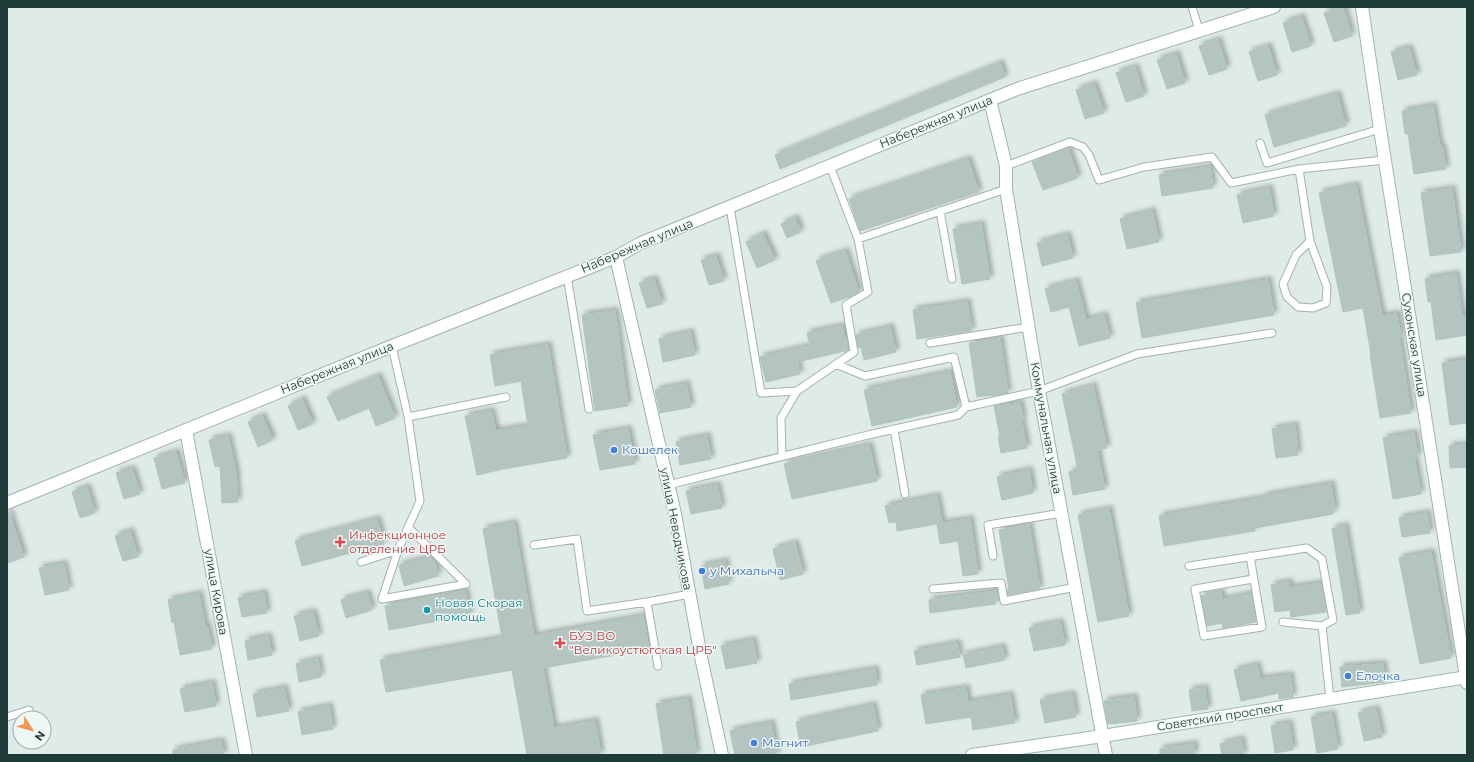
<svg xmlns="http://www.w3.org/2000/svg" width="1474" height="762" font-family="Montserrat,sans-serif">
  <style>
    .building { fill: #b4c5c1; stroke: #b1c4c0; filter: url(#shadow) }
    .lines { fill: none; stroke-linecap: round; stroke-linejoin: round }
    .lane-casing { stroke: #a2b3af; stroke-width: 9 }
    .street-casing { stroke: #a2b3af; stroke-width: 14 }
    .secondary-casing { stroke: #9db7b2; stroke-width: 14 }
    .lane { stroke: #fff; stroke-width: 7 }
    .street { stroke: #fff; stroke-width: 12 }
    .secondary { stroke: #fff; stroke-width: 12 }
    .shop-dot { fill: #3f7fe0; stroke: #eff7f5; stroke-width: 1.5 }
    .health-dot { fill: #e0444e; stroke: #eff7f5; stroke-width: 1.5 }
    .culture-dot { fill: #0f9aa8; stroke: #eff7f5; stroke-width: 1.5 }
    .labels { text-anchor: middle; stroke-width: 3; stroke-linejoin: round; paint-order: stroke }
    .street-label { font-size: 12px; fill: #1f3b38; stroke: #eff7f5 }
    .shop-label { font-size: 12px; fill: #366cbe; stroke: #eff7f5; text-anchor: start }
    .health-label { font-size: 12px; fill: #be3a42; stroke: #eff7f5; text-anchor: start }
    .culture-label { font-size: 12px; fill: #0d838f; stroke: #eff7f5; text-anchor: start }
  </style>
  <defs>
    <filter id="shadow"><feDropShadow dx="3.5" dy="-3.5" stdDeviation="2" flood-color="#0004"/></filter>
  </defs>
  <rect width="100%" height="100%" fill="#dfebe7"/>
  <path class="building" d="M1343,7l9,29 -18,6 -10,-29z
    M1301,17l10,29 -19,6 -9,-29z
    M1218,40l9,29 -18,6 -10,-29z
    M1268,46l9,29 -19,6 -9,-29z
    M1409,48l8,27 -19,5 -7,-28z
    M1176,54l9,29 -18,6 -10,-29z
    M1000,63l5,14 -225,92 -5,-14z
    M1135,67l9,29 -18,6 -10,-29z
    M1094,84l10,29 -19,6 -9,-29z
    M1337,94l9,32 -72,21 -9,-32z
    M1433,106l7,41 2,-1 4,23 -32,5 -6,-40h-3l-3,-23z
    M1068,149l10,29 -35,12 -11,-28z
    M968,159l11,33 -119,39 -11,-32z
    M1210,167l3,21 -51,8 -3,-21z
    M1356,185l26,131 15,-2 4,23h-2l12,76 -31,5 -10,-64h1l-8,-46 -20,4 -24,-119z
    M1269,188l5,28 -31,7 -6,-28z
    M1452,189l9,63 -31,4 -9,-63z
    M1152,211l7,31 -32,7 -7,-30z
    M795,218l6,14 -14,6 -6,-14z
    M981,224l9,55 -28,5 -9,-55z
    M763,234l12,26 -18,8 -11,-26z
    M1067,235l6,23 -31,8 -5,-23z
    M845,251l14,41 -7,4 -21,7 -15,-42z
    M716,256l8,25 -15,4 -8,-25z
    M1456,274l6,42 5,-1v20l-31,5 -5,-38h-3l-3,-23z
    M654,279l8,25 -15,4 -8,-25z
    M1268,280l6,35 -132,23 -6,-35z
    M1076,281l10,39 18,-5 6,23 -31,8 -10,-39 -18,5 -6,-23z
    M967,302l5,29 -55,8 -4,-29z
    M615,311l13,95 -33,5 -13,-96z
    M842,326l2,12 2,-1 3,13 -52,12 3,12 -34,8 -6,-25 50,-11 -3,-13z
    M890,327l6,25 -32,8 -3,-13 -3,1 -2,-13z
    M690,332l5,23 -32,7 -4,-23z
    M1000,339l8,54 -16,3v-1l-15,2 -8,-54z
    M548,345l19,113 -64,11 -26,6 -12,-59 26,-5 5,20 32,-5 -7,-45 -26,5 -5,-31z
    M1467,360v63l-17,2 -8,-62z
    M950,372l7,35 -85,19 -8,-36z
    M378,376l17,42 -19,8 -7,-18 -31,13 -11,-24z
    M686,384l5,23 -31,6 -5,-23z
    M1093,386l14,62 -10,2 8,39 -32,6 -4,-23 9,-2 -16,-76z
    M302,399l11,25 -15,6 -10,-24z
    M1009,403l1,2 10,-2 3,16h-2l6,29 -26,5 -3,-16h2l-6,-31z
    M262,416l11,24 -15,7 -10,-25z
    M1295,425l3,30 -22,3 -4,-29z
    M628,429l7,35 -35,6 -7,-35z
    M1414,433l4,23 -4,1 7,37 -28,5 -10,-61z
    M228,436l8,36 2,30 -16,1 -2,-37 -5,1 -6,-27z
    M707,436l4,23 -31,6 -4,-23z
    M869,445l8,36 -85,18 -8,-35z
    M1467,445v22l-17,1 -1,-22z
    M176,452l9,31 -23,6 -8,-31z
    M132,469l8,25 -16,5 -8,-26z
    M1029,470l4,23 -31,7 -5,-23z
    M1331,484l4,25 -2,1v4l-78,14v3l-91,15 -5,-30 104,-18v-2z
    M717,485l5,23 -31,6 -5,-23z
    M87,487l8,26 -15,5 -8,-26z
    M937,496l5,27 -45,8 -1,-9 -7,1 -4,-17z
    M1109,509l20,107 -31,6 -20,-107z
    M7,512h2l15,45 -17,6z
    M1427,513l3,20 -28,4 -3,-19z
    M377,519l7,25 -82,22 -7,-25z
    M970,519l8,55 -15,2 -5,-35 -18,3 -3,-20z
    M514,523l20,113 109,-20 6,33 -106,19 11,60 41,-7 6,34h-74l-15,-85 -126,22 -6,-32 122,-22 -19,-109z
    M1029,525l11,64 -32,6 -1,-5 2,-1 -10,-59z
    M1345,526l15,87 -14,2 -14,-86z
    M130,531l8,26 -15,4 -8,-25z
    M795,543l8,31 -23,6 -7,-31z
    M1431,552l20,106 -31,6 -21,-106z
    M431,557l3,3 4,16 -34,10 -5,-21z
    M725,561l4,23 -24,5 -4,-23z
    M64,564l5,26 -24,5 -6,-27z
    M1289,582l1,6 31,-5 5,29 -35,5 -1,-7 -15,2 -4,-27z
    M465,591l5,24 -81,15 -4,-24z
    M997,591l2,9 -4,1v3l-65,9 -1,-13z
    M1221,592l1,8 29,-6 5,28 -33,6 -1,-5 -15,3 -6,-30z
    M264,593l3,20 -25,4 -4,-19z
    M367,593l5,17 -26,8 -5,-18z
    M199,594l6,32h2l5,23 -32,6 -6,-33 -2,1 -4,-23z
    M313,612l6,24 -19,5 -6,-25z
    M1060,622l5,23 -31,6 -5,-23z
    M268,636l4,19 -24,5 -3,-19z
    M753,640l4,23 -31,6 -5,-23z
    M957,643l3,14 -43,8 -3,-14z
    M1002,647l3,13 -39,8 -3,-13z
    M318,659l3,18 -22,5 -3,-18z
    M1383,664l2,18 -43,5 -2,-20z
    M1257,665l3,14 30,-4 3,22 -14,2v-6l-38,8 -7,-31z
    M875,669l2,16 -86,15 -2,-16z
    M212,683l4,23 -31,6 -5,-23z
    M284,688l5,23 -32,6 -4,-23z
    M966,688l2,14 42,-7 5,28 -42,7 -2,-13 -45,7 -5,-29z
    M1205,688l3,21 -16,2 -3,-21z
    M1072,694l4,23 -31,6 -5,-23z
    M1134,697l3,24 -29,3 -4,-23z
    M688,699l9,56h-33l-8,-51z
    M873,705l5,26 -77,16 -5,-25z
    M329,706l4,23 -31,6 -4,-23z
    M1376,709l6,28 -18,4 -6,-28z
    M1332,714l6,35 -21,4 -6,-36z
    M771,723l6,32h-42l-5,-24z
    M1289,723l4,27 -18,3 -4,-27z
    M1241,739l3,16h-22l-2,-11z
    M221,741l3,14h-51v-5z
    M1194,744l1,11h-35v-6z"/>
  <g class="lines">
    <defs>
      <path id="lane" d="M1192,7l7,23
        M1260,143l7,20 113,-34
        M830,166l28,73 148,-50
        M1006,166l64,-24 13,5 6,8 10,25 45,-13 68,-10 19,26 68,-14
        M730,207l31,186 36,-2
        M940,211l12,68
        M1310,241l17,46 -1,16 -13,5 -15,-1 -11,-10 -4,-13 13,-29 14,-14 -11,-72 86,-9
        M567,276l22,133
        M930,343l98,-16
        M836,364l29,12 89,-19 12,50 73,-16 98,-37 135,-21
        M408,417l98,-20
        M894,429l11,65
        M782,456l-1,-38 16,-27 57,-39 -8,-47 22,-13 -10,-53
        M668,485l200,-50 90,-20 8,-8
        M534,545l43,-6 10,72 60,-9 11,64
        M398,550l-16,49 84,-15 -58,-57
        M993,556l-5,-31 74,-12
        M1250,556l12,71 -58,9 -9,-47 58,-10
        M361,562l37,-12 22,-49 -12,-84 -16,-71
        M1189,566l118,-18 15,11 11,61 -11,6 8,73
        M933,589l68,-6 3,18 72,-14
        M647,602l43,-8
        M1283,622l39,4
        M7,717l22,-7"/>
      <path id="street" d="M1362,7l18,122 87,554
        M990,100l16,66v23l33,202 67,364
        M616,257l59,257 26,143 21,98
        M7,503l385,-157 224,-89 25,-14 376,-154 257,-82"/>
      <path id="secondary" d="M186,430l60,325
        M972,755l131,-19 364,-59"/>
    </defs>
    <use href="#lane" class="lane-casing"/>
    <use href="#street" class="street-casing"/>
    <use href="#secondary" class="secondary-casing"/>
    <use href="#lane" class="lane"/>
    <use href="#street" class="street"/>
    <use href="#secondary" class="secondary"/>
  </g>
  <g class="shop-dot">
    <circle cx="614" cy="450" r="4"/>
    <circle cx="702" cy="571" r="4"/>
    <circle cx="1348" cy="676" r="4"/>
    <circle cx="754" cy="743" r="4"/>
  </g>
  <g class="health-dot">
    <path d="M338 536h4v4h4v4h-4v4h-4v-4h-4v-4h4z"/>
    <path d="M558 637h4v4h4v4h-4v4h-4v-4h-4v-4h4z"/>
  </g>
  <circle class="culture-dot" cx="427" cy="610" r="4"/>
  <g class="labels">
    <g class="street-label">
      <text transform="translate(936 122) rotate(-22)" y="4">Набережная улица</text>
      <text transform="translate(637 246) rotate(-23)" y="4">Набережная улица</text>
      <text transform="translate(1414 345) rotate(81)" y="4">Сухонская улица</text>
      <text transform="translate(337 368) rotate(-22)" y="4">Набережная улица</text>
      <text transform="translate(1046 428) rotate(80)" y="4">Коммунальная улица</text>
      <text transform="translate(676 529) rotate(79)" y="4">улица Неводчикова</text>
      <text transform="translate(216 592) rotate(80)" y="4">улица Кирова</text>
      <text transform="translate(1220 717) rotate(-9)" y="4">Советский проспект</text>
    </g>
    <g class="shop-label">
      <text x="622" y="454">Кошелек</text>
      <text x="710" y="575">у Михалыча</text>
      <text x="1356" y="680">Елочка</text>
      <text x="762" y="747">Магнит</text>
    </g>
    <g class="health-label">
      <text x="349" y="539">Инфекционное<tspan x="349" dy="14">отделение ЦРБ</tspan></text>
      <text x="569" y="640">БУЗ ВО<tspan x="569" dy="14">"Великоустюгская ЦРБ"</tspan></text>
    </g>
    <g class="culture-label">
      <text x="435" y="607">Новая Скорая<tspan x="435" dy="14">помощь</tspan></text>
    </g>
  </g>
  <rect width="1474" height="762" fill="none" stroke="#1f3b38" stroke-width="16"/>
  <g transform="translate(32 730) rotate(127)"><circle r="19" fill="#eff7f5" stroke="#9caca9"/>
  <path d="M0-3L7 15L0 10L-7 15Z" fill="#f69652"/>
  <text y="-6" font-size="11" font-weight="bold" text-anchor="middle" fill="#1f3b38">N</text>
  </g>
</svg>
